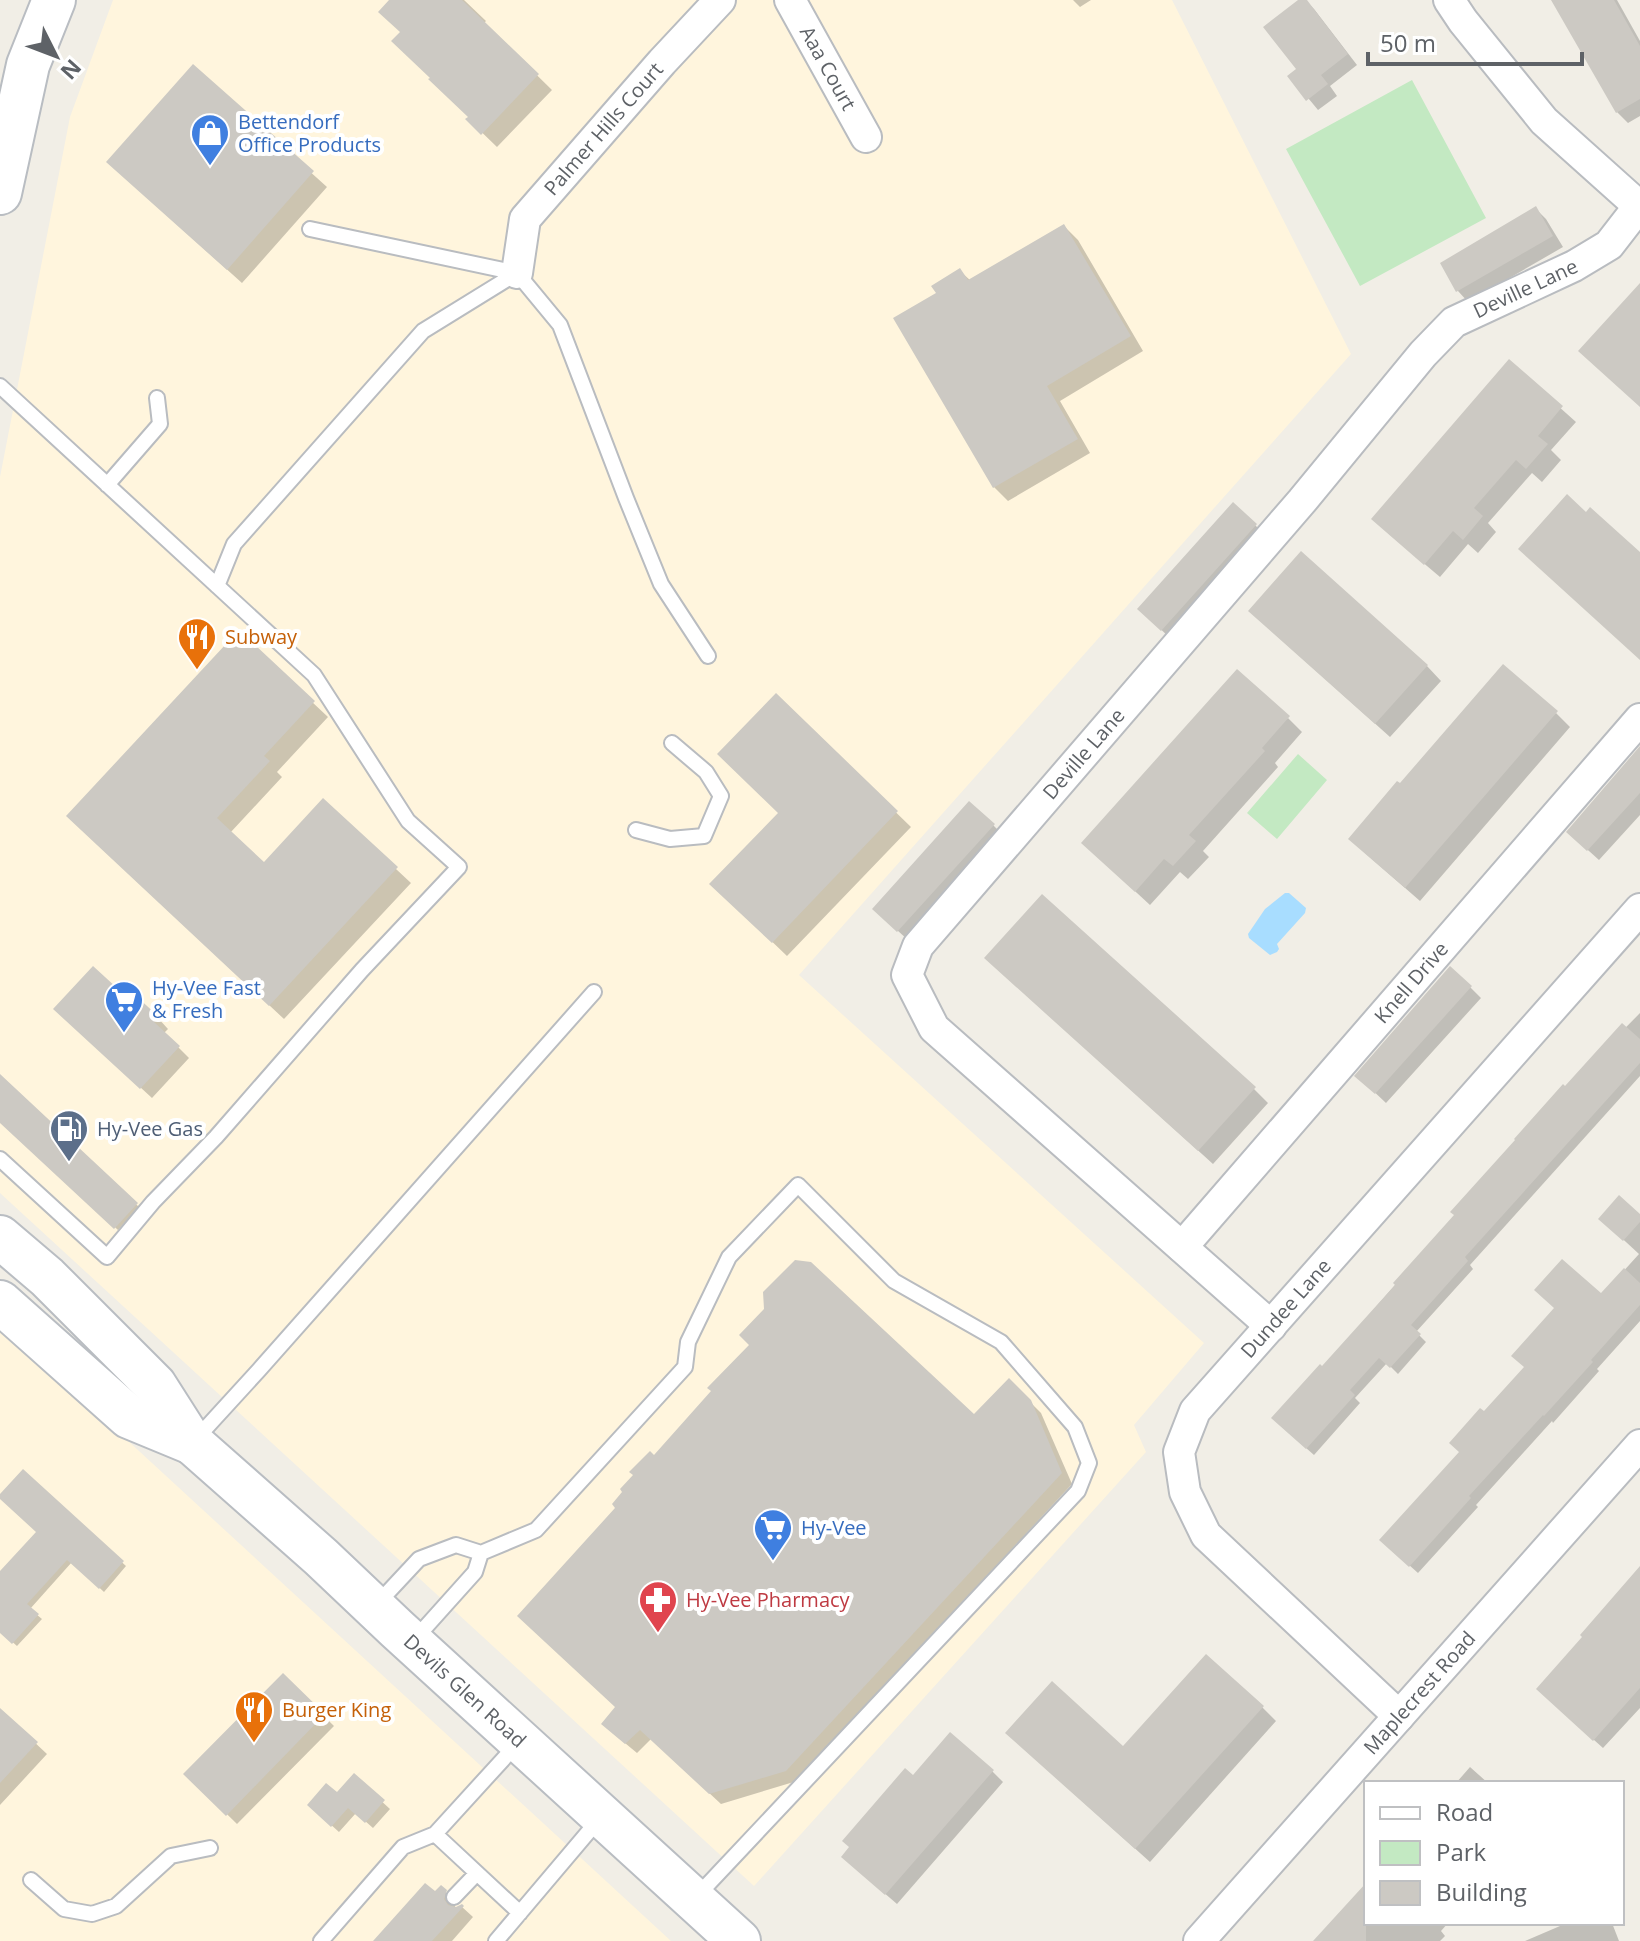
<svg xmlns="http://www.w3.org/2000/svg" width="1640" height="1941" font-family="'Open Sans',sans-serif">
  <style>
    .commercial { fill: #fff5dd }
    .green { fill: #c3e9c2 }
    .water { fill: #a8ddff }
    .shadow { fill: #0003 }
    .building { fill: #ccc9c3 }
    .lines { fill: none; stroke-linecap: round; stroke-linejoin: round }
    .service-casing { stroke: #b9bcc0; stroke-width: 18 }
    .minor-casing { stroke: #b9bcc0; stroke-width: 34 }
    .secondary-casing { stroke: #b9bdc2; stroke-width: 46 }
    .service { stroke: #fff; stroke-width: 14 }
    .minor { stroke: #fff; stroke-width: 30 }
    .secondary { stroke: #fff; stroke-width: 42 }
    .labels { text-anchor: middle; stroke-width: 8; stroke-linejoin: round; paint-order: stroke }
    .street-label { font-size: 20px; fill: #5e6267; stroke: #fff }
    .shop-label { font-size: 20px; fill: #366cbe; stroke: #fff; text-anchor: start }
    .food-label { font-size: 20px; fill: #c56008; stroke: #fff; text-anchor: start }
    .service-label { font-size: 20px; fill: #4e5e75; stroke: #fff; text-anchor: start }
    .health-label { font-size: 20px; fill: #be3a42; stroke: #fff; text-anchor: start }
  </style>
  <rect width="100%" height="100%" fill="#f1eee6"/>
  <path class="commercial" d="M113,0h1059l179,354 -552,621 405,368 -70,82 12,27 -392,434 -754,-693v-716l70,-360z
    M0,1323l671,618h-671z"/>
  <path class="green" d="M1412,80l74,138 -126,68 -74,-137z
    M1298,754l29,26 -50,59 -30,-26z"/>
  <path class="water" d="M1285,893h4l17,15 -1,5 -28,31 2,5 -2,3 -7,3 -21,-17 -1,-4 17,-25z"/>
  <path class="shadow" d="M392,0h72l22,21 -2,2 68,67 -55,57 -29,-28 2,-2 -68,-85z
    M1073,0h18l-11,7z
    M1301,0h4l9,9 43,56 -27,21 7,10 -19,14 -28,-34 8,-6z
    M1554,0h63l23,41v75l-12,7 -11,-11z
    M194,67l133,120 -85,96 -119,-107z
    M1536,209l10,10 17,28 -95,55 -10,-11 -16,-28z
    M1064,226l14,14 65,111 -83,50 30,52 -82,48 -14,-14 -55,-193 21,-23 11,10z
    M1509,362l67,60 -25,28 10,10 -19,22 -10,-9 -44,50 8,9 -18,21 -10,-9 -28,33 -52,-44z
    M1255,525l11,11 -94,104 -22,-21z
    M1265,625l162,41 14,15 -51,56z
    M239,633l89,84 -51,55 5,5 -52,56 34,31 59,-63 88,82 -127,136 -202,-189z
    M776,696l135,131 -124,129 -75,-72 69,-70z
    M1556,713l14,14 -150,174 -55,-48z
    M1288,718l14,14 -27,31 3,4 -75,84 6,6 -21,22 -8,-7 -30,33 -52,-48z
    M1640,750v65l-41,45 -20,-18z
    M993,825l11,11 -95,105 -24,-22z
    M1001,972l253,117 14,14 -55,61z
    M1470,987l11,11 -95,105 -18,-17z
    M117,991l41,27 10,11 -4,4 25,25 -37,40 -86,-79z
    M1640,1013v63l-170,189 3,4 -57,63 10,10 -28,32 -11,-11 -32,35 5,5 -46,52 -34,-30 43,-57 242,-279z
    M0,1077l139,130 -21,23 -118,-110z
    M1640,1216v105l-43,48 2,2 -46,52 -1,-2 -76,84 2,2 -60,66 -28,-25 71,-95 23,-39 117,-118 38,-42 -38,-35z
    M1009,1381l32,32 31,71 -275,297 -76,23 -70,-65 -14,14 -23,-19 3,-26 1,-200 36,-50 320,-41z
    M23,1472l103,94 -22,26 -32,-30 -42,47 12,10 -25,27 -17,-15v-57l38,-42z
    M1640,1569v139l-37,40 -55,-49z
    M283,1676l51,50 -97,98 -51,-50z
    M1262,1707l14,14 -126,141 -128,-115 102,2z
    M0,1710l47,44 -47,51z
    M1470,1767l18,16h-32z
    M992,1771l11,11 -106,122 -43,-37 59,-89z
    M354,1776l36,33 -17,19 -17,-15 -17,19 -30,-27 28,-10z
    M1366,1886v37h82l-7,8 4,5 -5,5h-125z
    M441,1888l15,15 -2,7 7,-4 12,11 -21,24h-76z
    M1567,1923h45l7,18h-94z"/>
  <path class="building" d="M389,0h73l77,74 -58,61 -16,-16 3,-2 -40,-38 2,-1 -39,-37 9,-9 -22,-20z
    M1298,0h9l41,54 -27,21 7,9 -22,17 -19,-25 9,-7 -33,-42z
    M1551,0h63l26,46v53l-24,14z
    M193,64l121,107 -87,99 -121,-108z
    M1536,206l17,30 -97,56 -16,-29z
    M1064,224l67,112 -84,50 31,53 -85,49 -100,-170 43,-25 -5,-7 29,-18 8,12z
    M1640,283v124l-62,-56z
    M1509,359l54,47 -25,30 10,8 -22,25 -10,-9 -42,48 9,8 -20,24 -10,-9 -29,34 -53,-46z
    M1567,494l19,18 4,-5 50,45v108l-122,-111z
    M1233,502l24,22 -96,107 -24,-22z
    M1301,551l127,114 -53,59 -127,-113z
    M239,630l76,71 -51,55 6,5 -53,57 47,44 59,-64 75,69 -129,139 -203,-190z
    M1503,664l55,47 -153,177 -57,-49 49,-58 3,2z
    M1237,669l53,47 -28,32 3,3 -76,84 7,6 -23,25 -9,-7 -29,33 -54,-49z
    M776,693l122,118 -126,132 -63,-59 69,-71 -61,-59z
    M1640,746v47l-53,58 -21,-19z
    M969,801l26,23 -98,108 -25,-23z
    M1042,894l214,193 -58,64 -214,-193z
    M93,966l24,22 5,-5 37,34 -5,5 26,24 -40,43 -87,-80z
    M1450,966l22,20 -97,108 -21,-18z
    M1622,1023l18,16v24l-175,194 3,4 -57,64 10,9 -31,34 -11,-10 -29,32 5,5 -49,54 -35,-31 49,-54 2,2 73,-81 -2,-2 61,-68 -4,-3 65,-72 -1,-1 49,-55 2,2z
    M0,1074l138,129 -24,26 -114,-106z
    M1619,1195l21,19v8l-17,19 -25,-22z
    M1562,1259l39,34 23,-25 16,15v22l-49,55 2,2 -49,54 -1,-1 -74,81 2,2 -62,69 -30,-27 80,-88 -10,-9 31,-35 4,3 40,-44 -13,-11 43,-48 -20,-18z
    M795,1260l16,2 163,152 35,-36 22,22 31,73 -276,298 -77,23 -69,-64 -15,14 -24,-20 14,-17 -98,-91 98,-108 -3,-4 10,-12 -2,-3 13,-14 -4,-3 21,-21 4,4 57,-64 -4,-3 42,-43 -10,-10 25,-26 -1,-17z
    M23,1469l101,92 -25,28 -32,-29 -40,44 12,10 -27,30 -12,-11v-62l36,-39 -36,-33v-5z
    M1640,1566v122l-47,53 -57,-52 46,-52 -2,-2z
    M1206,1654l58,52 -129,143 -130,-116 47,-52 71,65z
    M283,1673l42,41 -99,102 -43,-42z
    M0,1708l38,34 -38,41z
    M950,1732l44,38 -109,125 -44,-38 8,-10 -7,-6 63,-73 8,7z
    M354,1773l31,27 -20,23 -17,-15 -17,19 -24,-22 19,-22 11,9z
    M425,1883l10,8 6,-6 6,5 -3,9 4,6 8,2 6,-3 2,2 -32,35h-59z
    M1366,1883v58h-53z"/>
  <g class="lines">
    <defs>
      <path id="service" d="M310,229l207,44 43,52 66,173 35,86 47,72
        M0,386l314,289 94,146 51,46 -97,103 -146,167 -63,65 -46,55 -107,-98
        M107,485l53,-61 -3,-26
        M217,586l17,-42 189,-213 94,-58
        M636,830l34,9 34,-3 17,-40 -15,-24 -34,-29
        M195,1440l64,-70 335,-378
        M377,1604l42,-45 37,-14 25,8 55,-23 149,-163 3,-25 41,-85 69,-72 96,96 107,61 74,85 14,36 -11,28 -381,405
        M414,1640l61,-68 6,-19
        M518,1743l-83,91 85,79
        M31,1880l33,29 28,5 24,-8 55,-50 39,-8
        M454,1897l23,-24
        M321,1941l82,-94 32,-13
        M496,1941l105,-124"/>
      <g id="minor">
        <path id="s1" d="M790,0l76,137"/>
        <path d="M1449,0l14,21 81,100 96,86"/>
        <path id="s2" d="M517,273l8,-54 137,-157 58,-62"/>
        <path id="s3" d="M1182,1247l458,-528"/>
        <path id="s4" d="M1271,1326l-337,-298 -27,-53 11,-29 384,-445 121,-147 31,-32 120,-56 35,-21 31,-40"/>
        <path id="s5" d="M1399,1716l-193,-181 -21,-43 -6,-40 16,-41 445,-502"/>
        <path id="s6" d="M1199,1941l441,-496"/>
      </g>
      <g id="secondary">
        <path d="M0,193l28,-128 26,-65"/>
        <path id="s7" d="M0,1237l47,40 108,108 37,58 129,114 76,72 342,312"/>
        <path d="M0,1302l129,115 63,26"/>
      </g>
    </defs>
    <use href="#service" class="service-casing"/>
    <use href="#minor" class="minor-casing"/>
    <use href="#secondary" class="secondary-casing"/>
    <use href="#service" class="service"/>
    <use href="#minor" class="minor"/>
    <use href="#secondary" class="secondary"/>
  </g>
  <defs>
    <symbol id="shop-pin" viewBox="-11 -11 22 30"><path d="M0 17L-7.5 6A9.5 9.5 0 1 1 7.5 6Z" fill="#3f7fe0" stroke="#fff"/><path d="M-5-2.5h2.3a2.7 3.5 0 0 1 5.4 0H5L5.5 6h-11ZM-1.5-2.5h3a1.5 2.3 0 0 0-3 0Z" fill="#fff"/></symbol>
    <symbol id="restaurant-pin" viewBox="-11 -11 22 30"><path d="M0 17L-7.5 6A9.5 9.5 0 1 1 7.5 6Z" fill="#e8710a" stroke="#fff"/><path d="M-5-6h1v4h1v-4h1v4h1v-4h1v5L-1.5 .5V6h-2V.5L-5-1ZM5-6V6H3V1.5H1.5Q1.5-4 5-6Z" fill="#fff"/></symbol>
    <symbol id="supermarket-pin" viewBox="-11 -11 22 30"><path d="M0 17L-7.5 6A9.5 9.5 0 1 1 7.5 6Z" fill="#3f7fe0" stroke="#fff"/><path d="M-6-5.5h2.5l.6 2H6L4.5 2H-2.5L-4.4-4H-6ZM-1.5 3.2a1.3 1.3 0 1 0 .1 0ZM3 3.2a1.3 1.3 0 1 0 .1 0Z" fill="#fff"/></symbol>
    <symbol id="fuel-pin" viewBox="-11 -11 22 30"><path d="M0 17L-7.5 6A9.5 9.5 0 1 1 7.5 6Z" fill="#5c6f8a" stroke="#fff"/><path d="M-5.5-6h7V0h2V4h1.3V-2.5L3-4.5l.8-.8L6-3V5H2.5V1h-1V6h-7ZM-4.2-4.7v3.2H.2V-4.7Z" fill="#fff"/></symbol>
    <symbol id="pharmacy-pin" viewBox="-11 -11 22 30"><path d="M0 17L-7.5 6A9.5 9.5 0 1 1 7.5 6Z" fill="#e0444e" stroke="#fff"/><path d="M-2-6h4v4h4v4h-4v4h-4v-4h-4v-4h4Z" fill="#fff"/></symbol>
  </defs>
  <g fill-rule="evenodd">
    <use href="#shop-pin" x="188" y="111" width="44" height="60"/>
    <use href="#restaurant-pin" x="175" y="615" width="44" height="60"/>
    <use href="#supermarket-pin" x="102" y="978" width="44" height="60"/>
    <use href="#fuel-pin" x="47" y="1107" width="44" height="60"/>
    <use href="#supermarket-pin" x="751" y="1506" width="44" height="60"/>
    <use href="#pharmacy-pin" x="636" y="1578" width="44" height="60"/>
    <use href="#restaurant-pin" x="232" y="1688" width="44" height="60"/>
  </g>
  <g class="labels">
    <g class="street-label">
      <text dy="7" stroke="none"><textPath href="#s1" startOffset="78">Aaa Court</textPath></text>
      <text dy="7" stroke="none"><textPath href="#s2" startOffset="174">Palmer Hills Court</textPath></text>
      <text dy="7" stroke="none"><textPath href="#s4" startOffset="1442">Deville Lane</textPath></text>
      <text dy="7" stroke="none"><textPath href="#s4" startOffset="794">Deville Lane</textPath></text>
      <text dy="7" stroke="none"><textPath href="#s3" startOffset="350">Knell Drive</textPath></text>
      <text dy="7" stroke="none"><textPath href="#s5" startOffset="534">Dundee Lane</textPath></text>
      <text dy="7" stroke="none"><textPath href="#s7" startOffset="652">Devils Glen Road</textPath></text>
      <text dy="7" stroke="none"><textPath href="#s6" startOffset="332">Maplecrest Road</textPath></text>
    </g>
    <g class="shop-label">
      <text x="238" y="129">Bettendorf<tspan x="238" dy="23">Office Products</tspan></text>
      <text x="152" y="995">Hy-Vee Fast<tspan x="152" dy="23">&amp; Fresh</tspan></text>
      <text x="801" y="1535">Hy-Vee</text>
    </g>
    <g class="food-label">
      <text x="225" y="644">Subway</text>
      <text x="282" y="1717">Burger King</text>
    </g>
    <g class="service-label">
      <text x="97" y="1136">Hy-Vee Gas</text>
    </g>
    <g class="health-label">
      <text x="686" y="1607">Hy-Vee Pharmacy</text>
    </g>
  </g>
  <rect x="1364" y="1781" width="260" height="144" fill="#ffffff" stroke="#bfc0c2" stroke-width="2"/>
  <rect x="1380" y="1807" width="40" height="12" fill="#ffffff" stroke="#bfc0c2" stroke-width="2"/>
  <text x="1436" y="1821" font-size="24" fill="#5e6267">Road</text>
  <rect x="1380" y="1841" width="40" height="24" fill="#c3e9c2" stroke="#bfc0c2" stroke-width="2"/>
  <text x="1436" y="1861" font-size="24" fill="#5e6267">Park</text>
  <rect x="1380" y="1881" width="40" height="24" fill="#ccc9c3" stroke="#bfc0c2" stroke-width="2"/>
  <text x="1436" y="1901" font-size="24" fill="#5e6267">Building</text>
  <g transform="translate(56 56) rotate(132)" stroke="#ffffff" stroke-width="6" paint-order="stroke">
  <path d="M0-6L14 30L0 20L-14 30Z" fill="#5e6267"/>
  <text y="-12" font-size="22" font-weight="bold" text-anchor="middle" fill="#5e6267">N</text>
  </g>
  <path d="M1368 52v12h214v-12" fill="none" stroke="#5e6267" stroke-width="4"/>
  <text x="1380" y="52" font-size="24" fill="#5e6267" stroke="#ffffff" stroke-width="6" paint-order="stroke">50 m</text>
</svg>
